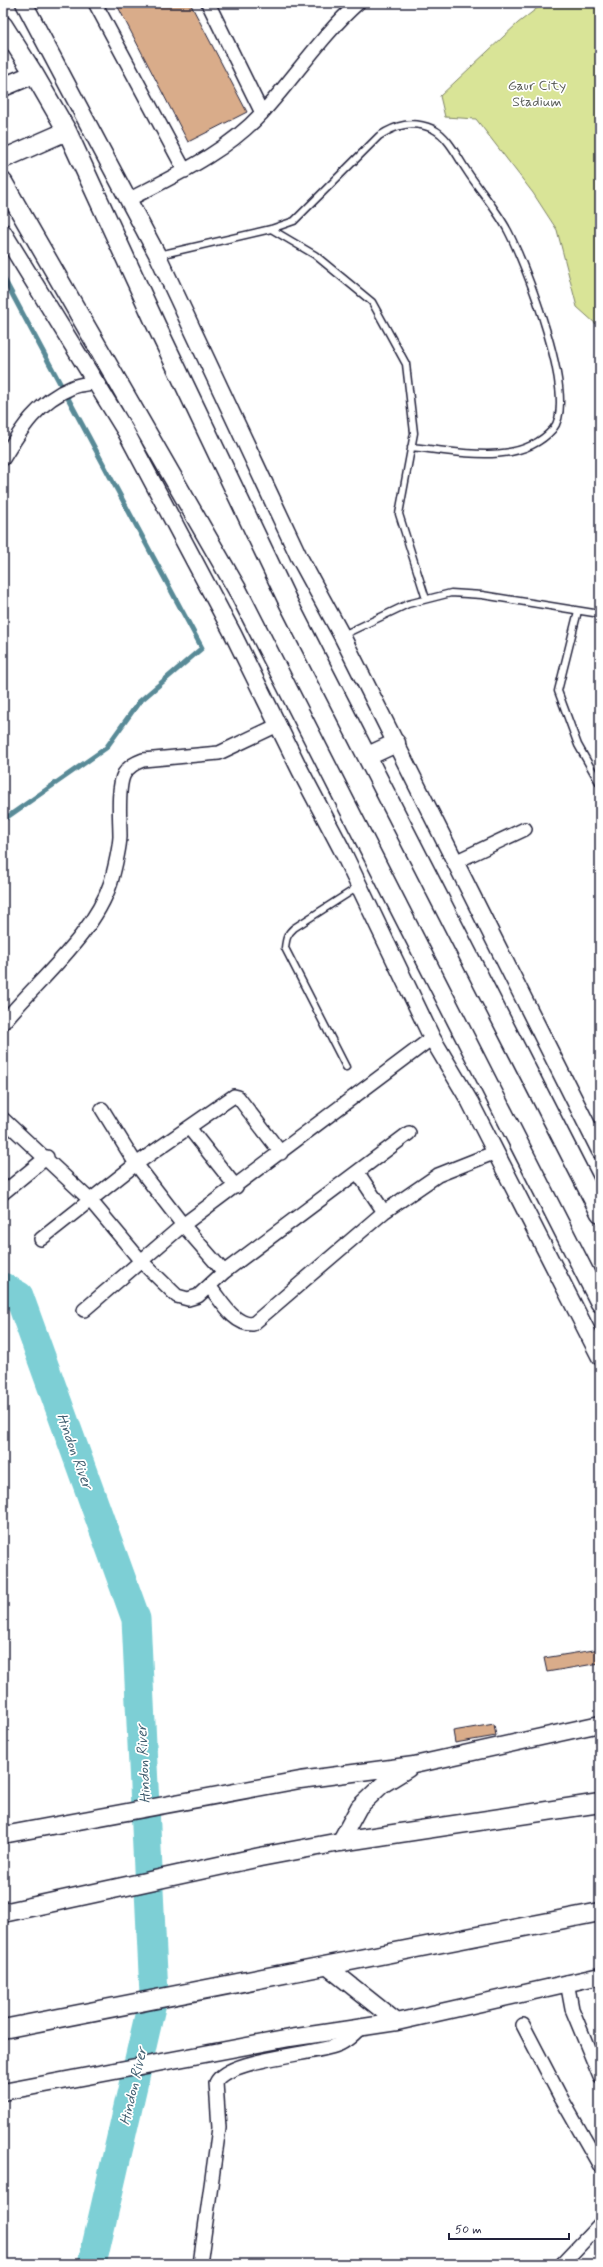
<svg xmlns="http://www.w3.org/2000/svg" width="603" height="2267" font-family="Mynerve,sans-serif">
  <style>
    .green { fill: #d9e497; stroke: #7e8369 }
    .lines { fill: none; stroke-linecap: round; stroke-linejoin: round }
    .stream { stroke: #598a97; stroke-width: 5 }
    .river { stroke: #7dcfd5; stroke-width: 29 }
    .building { fill: #d9ac8a; stroke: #22223b }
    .service-casing { stroke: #22223b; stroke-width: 9 }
    .minor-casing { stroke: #22223b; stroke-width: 16 }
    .tertiary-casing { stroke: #22223b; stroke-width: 19 }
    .secondary-casing { stroke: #22223b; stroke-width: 21 }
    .service { stroke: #fff; stroke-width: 6 }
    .minor { stroke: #fff; stroke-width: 13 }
    .tertiary { stroke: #fff; stroke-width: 16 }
    .secondary { stroke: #fff; stroke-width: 18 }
    .labels { text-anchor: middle; stroke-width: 3.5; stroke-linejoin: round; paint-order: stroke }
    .park-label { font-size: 14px; fill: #595c57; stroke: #fff }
    .water-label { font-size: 15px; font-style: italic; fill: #425f71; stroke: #fff }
  </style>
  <rect width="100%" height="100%" fill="#fff"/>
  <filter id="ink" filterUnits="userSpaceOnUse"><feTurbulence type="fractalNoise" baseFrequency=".025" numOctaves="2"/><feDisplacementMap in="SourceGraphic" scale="8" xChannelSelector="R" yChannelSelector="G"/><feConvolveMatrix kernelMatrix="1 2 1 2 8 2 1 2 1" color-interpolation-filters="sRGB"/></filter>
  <g filter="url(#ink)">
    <path class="green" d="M544,3h56v321h-4l-19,-17 -20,-77 -24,-37 -57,-74 -31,-2 -5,-21 78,-73z"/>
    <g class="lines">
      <path class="stream" d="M3,277l199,371 -63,54 -33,46 -103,72"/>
      <path class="river" d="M3,1287l16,9 117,323 18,375 -62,270"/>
    </g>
    <path class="building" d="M116,3h74l57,109 -59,30z
      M600,1649v14l-53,9 -3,-14z
      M494,1724l2,12 -41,7 -2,-12z"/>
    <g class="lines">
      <defs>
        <path id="service" d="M271,229l44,26 57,47 34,62 8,69 -15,81 27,85
          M159,255l112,-26 23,-8 85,-85c17,-11 33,-16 54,-7 15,7 25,29 34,42 13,20 30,39 41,60 17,33 71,168 45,198 -34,39 -98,22 -142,18
          M578,611l-20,80 20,54 22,39
          M343,635l65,-31 43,-11 31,2 118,19
          M346,1067l-61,-119c1,-9 2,-14 9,-20l64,-41"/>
        <path id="minor" d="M95,3l90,168
          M208,3l54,110
          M128,200c48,-25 97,-47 134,-87 33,-36 60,-78 96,-110
          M3,459c18,-30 35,-58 70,-72 7,-3 16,-3 24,-5
          M455,862l70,-33
          M3,1023c35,-43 91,-88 108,-141 4,-15 8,-30 9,-45 0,-16 -3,-50 4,-63 5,-8 11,-11 19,-14l76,-7 59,-28
          M102,1109l34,55 47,61 41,47
          M3,1119l87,81 51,61 36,35 11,3 10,-3 26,-24 185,-139
          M190,1129l46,58
          M358,1173l26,39
          M3,1193l44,-36
          M41,1239l95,-75 98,-68 4,1 43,56
          M209,1286c12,14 24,39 44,38l131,-112 54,-37 58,-23
          M84,1310l99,-85 249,-187
          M567,1982l5,27 28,68
          M523,2025l37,71 40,70
          M200,2264l19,-136 -3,-45c10,-24 96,-28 121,-38 9,-3 17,-11 24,-18
          M562,2264l38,-40"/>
        <path id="tertiary" d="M24,3l134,253 141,301 43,79 258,515
          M3,232l123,200 107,202 67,136 41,78 91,190 38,64 130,255
          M3,1835l297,-55 114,-15 186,-41
          M340,1842l19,-35 23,-22 26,-16
          M328,1967l69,55
          M3,2092l287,-54 107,-16 203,-46"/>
        <path id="secondary" d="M3,25l31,49 33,57 90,196 132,277 311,609
          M3,87l31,-13
          M3,159l64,-28
          M3,182l234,407 363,714
          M368,756l28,-13
          M3,1913l257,-56 80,-15 260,-39
          M3,2029l597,-117"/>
      </defs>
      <use href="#service" class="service-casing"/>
      <use href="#minor" class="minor-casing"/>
      <use href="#tertiary" class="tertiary-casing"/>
      <use href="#secondary" class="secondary-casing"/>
      <use href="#service" class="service"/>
      <use href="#minor" class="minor"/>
      <use href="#tertiary" class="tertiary"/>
      <use href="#secondary" class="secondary"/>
    </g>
  </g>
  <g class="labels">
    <g class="park-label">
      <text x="537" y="90">Gaur City<tspan x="537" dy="16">Stadium</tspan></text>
    </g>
    <g class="water-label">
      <text transform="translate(75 1451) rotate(70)" y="5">Hindon River</text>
      <text transform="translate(143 1764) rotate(-93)" y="5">Hindon River</text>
      <text transform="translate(133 2086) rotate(-77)" y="5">Hindon River</text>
    </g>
  </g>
  <rect width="603" height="2267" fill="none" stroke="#fff" stroke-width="16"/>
  <rect x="8" y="8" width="587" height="2251" fill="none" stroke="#22223b" stroke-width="1.5" filter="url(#ink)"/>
  <path d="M449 2233v6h120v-6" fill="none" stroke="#22223b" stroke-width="2"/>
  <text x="455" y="2233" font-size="12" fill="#22223b" stroke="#ffffff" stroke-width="3" paint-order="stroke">50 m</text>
</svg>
